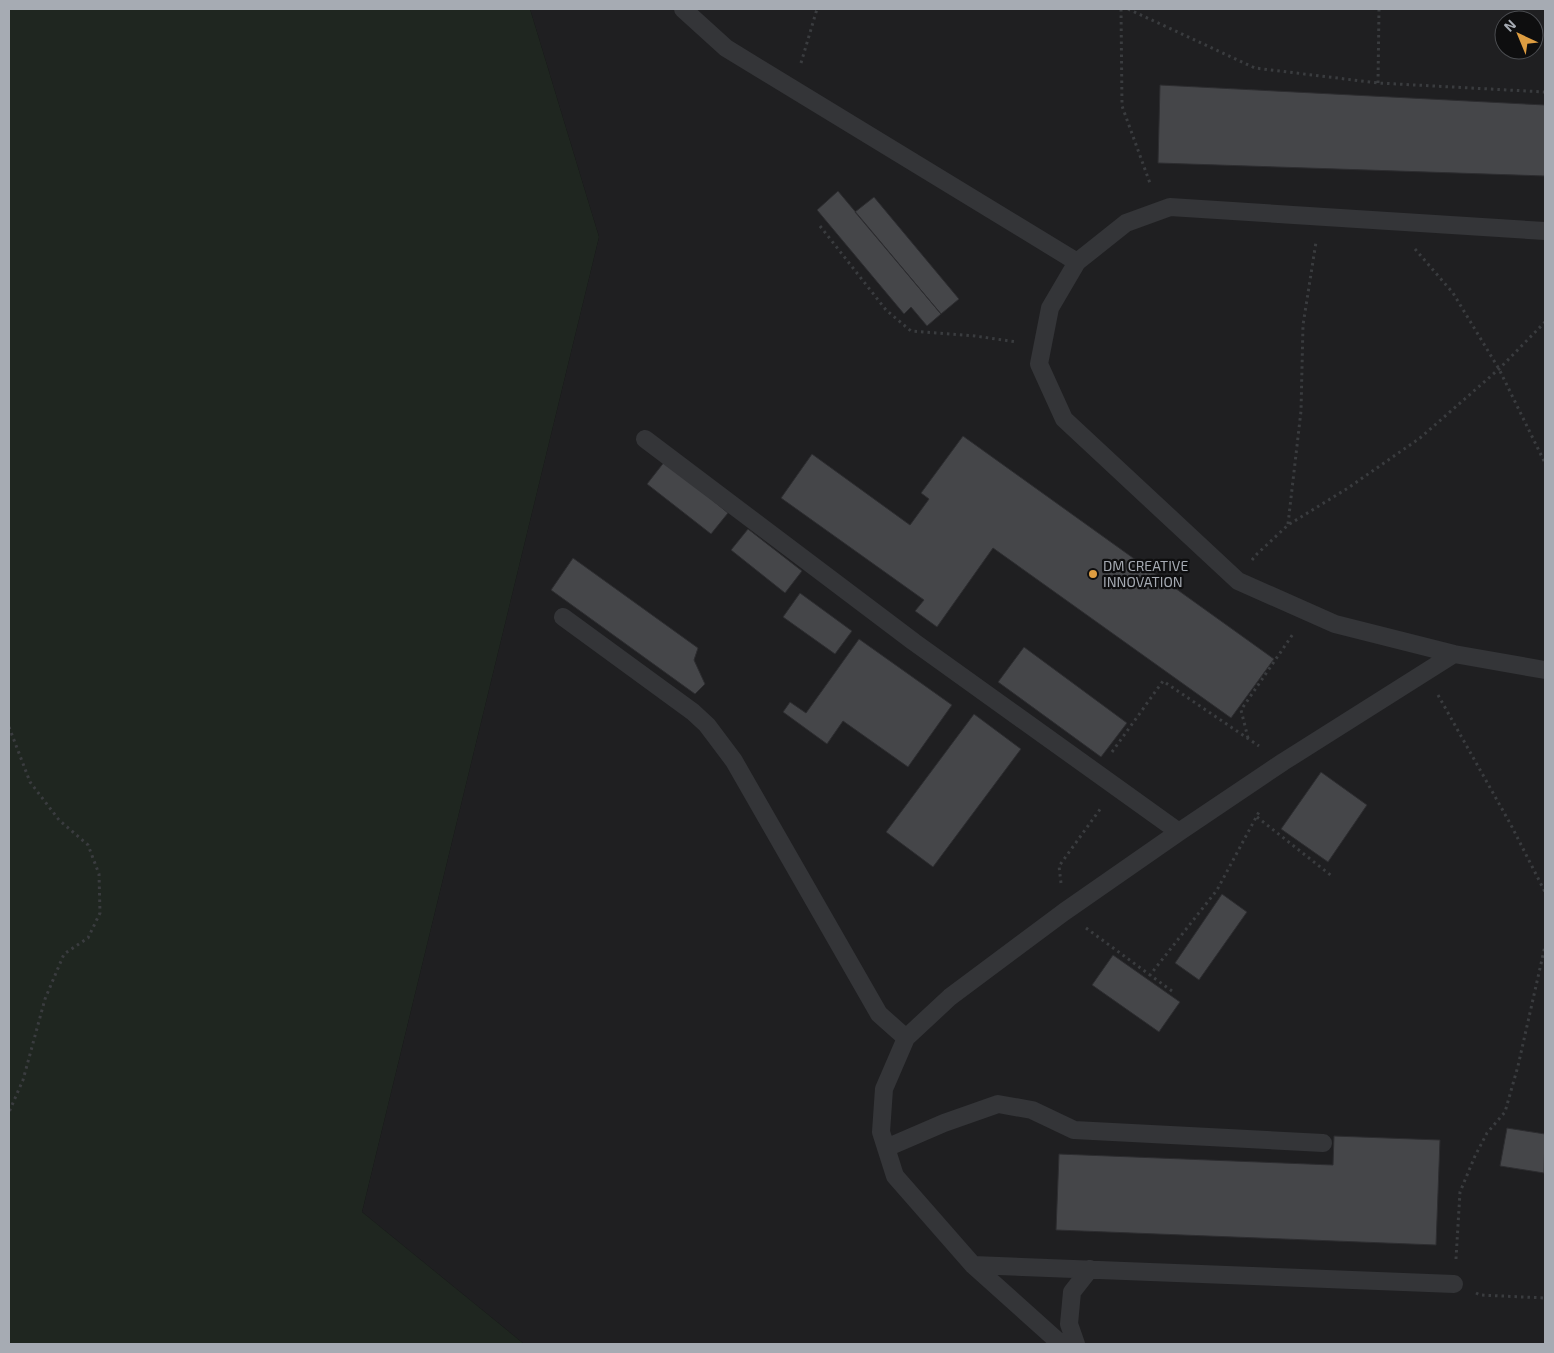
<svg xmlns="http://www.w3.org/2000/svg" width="1554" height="1353" font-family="'Exo 2',sans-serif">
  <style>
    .built { fill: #1f1f21; fill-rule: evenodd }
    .green { fill: #1f2620 }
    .building { fill: #454649; stroke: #2d2d30 }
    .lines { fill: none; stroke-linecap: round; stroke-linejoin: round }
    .path { stroke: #3a3c3f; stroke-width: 3; stroke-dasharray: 2.5 4; stroke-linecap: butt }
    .service { stroke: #343538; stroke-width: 18 }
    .poi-dot { fill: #de9d41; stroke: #0e0e0f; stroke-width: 2 }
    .labels { text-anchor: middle; stroke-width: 4.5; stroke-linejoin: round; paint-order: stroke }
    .poi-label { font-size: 14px; fill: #a6abb3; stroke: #0e0e0f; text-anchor: start }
  </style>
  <rect width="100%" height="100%" fill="#131314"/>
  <path class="built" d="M530,9h1015v1335h-1021l-162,-132 237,-975zM1504,20h30v30h-30z"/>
  <path class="green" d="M9,9h521l69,228 -237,975 162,132h-515z"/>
  <path class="building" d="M1160,85l385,20v71l-387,-13z
    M838,191l103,123 -14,12 -16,-19 -7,7 -87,-104z
    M874,197l85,102 -18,15 -86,-102z
    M963,436l311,223 -43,59 -238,-170 -56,79 -22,-16 9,-11 -143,-102 31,-44 98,71 19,-26 -8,-6z
    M665,461l63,52 -17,21 -64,-50z
    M748,529l54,42 -17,22 -54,-43z
    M573,558l125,90 -4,12 11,24 -10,10 -144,-104z
    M800,593l52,38 -17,23 -52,-37z
    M859,639l93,66 -44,62 -65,-46 -16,23 -44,-32 7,-10 16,11z
    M1024,647l103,76 -26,34 -103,-75z
    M974,714l47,35 -88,118 -47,-35z
    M1321,772l46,33 -39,57 -47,-33z
    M1222,894l25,18 -48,68 -24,-17z
    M1113,955l67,47 -21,30 -67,-47z
    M1507,1128l38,6 -1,39 -44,-7z
    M1334,1136l106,4 -4,105 -380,-15 3,-76 274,11z"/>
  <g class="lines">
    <path class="path" d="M1121,9l1,97 29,80
      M1128,9l127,59 123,15 167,9
      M801,63l16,-54
      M1378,83l1,-74
      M820,226l66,84 25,21 64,5 42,6
      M1415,249l38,44 46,76 46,94
      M1288,524l13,-113 2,-86 13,-83
      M1252,560l5,-6 31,-29 60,-37 72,-50 79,-69 46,-47
      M1438,695l73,130 34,67
      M9,727l21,55 29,38 29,25 11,29 1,39 -12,25 -24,16 -19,45 -22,81 -14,32
      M1248,738l-7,-28 52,-76
      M1112,752l51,-71 96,65
      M1257,817l76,60
      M1061,883l-2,-17 42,-58
      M1086,928l64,47
      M1172,991l-22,-16 67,-85 43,-80
      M1456,1259l4,-67 15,-36 12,-23 18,-21 13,-46 27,-120
      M1476,1293l4,2 65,3"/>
    <path class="service" d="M683,9l43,39 351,214
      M1545,231l-375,-24 -44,16 -49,39 -27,46 -11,56 25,55 174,162 97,43 119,30 91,16
      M645,439l269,203 265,190
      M563,617l130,95 14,13 27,36 145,253 27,24
      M886,1148l58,-25 54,-19 34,6 42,20 249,13
      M973,1265l481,19
      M1061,1344l-88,-79 -78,-89 -14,-44 3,-43 22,-51 44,-41 114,-85 115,-80 104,-70 171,-108
      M1076,1344l-7,-20 3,-32 18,-23"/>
  </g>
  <circle class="poi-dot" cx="1093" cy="574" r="5"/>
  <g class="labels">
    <g class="poi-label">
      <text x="1103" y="571">DM CREATIVE<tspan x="1103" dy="16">INNOVATION</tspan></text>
    </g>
  </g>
  <rect width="1554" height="1353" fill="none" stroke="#a6abb3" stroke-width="20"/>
  <g transform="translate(1519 35) rotate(316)"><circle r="24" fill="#0e0e0f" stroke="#4b4d51"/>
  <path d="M0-4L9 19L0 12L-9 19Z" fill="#de9d41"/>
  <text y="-8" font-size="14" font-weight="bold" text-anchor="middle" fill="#a6abb3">N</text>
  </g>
</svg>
